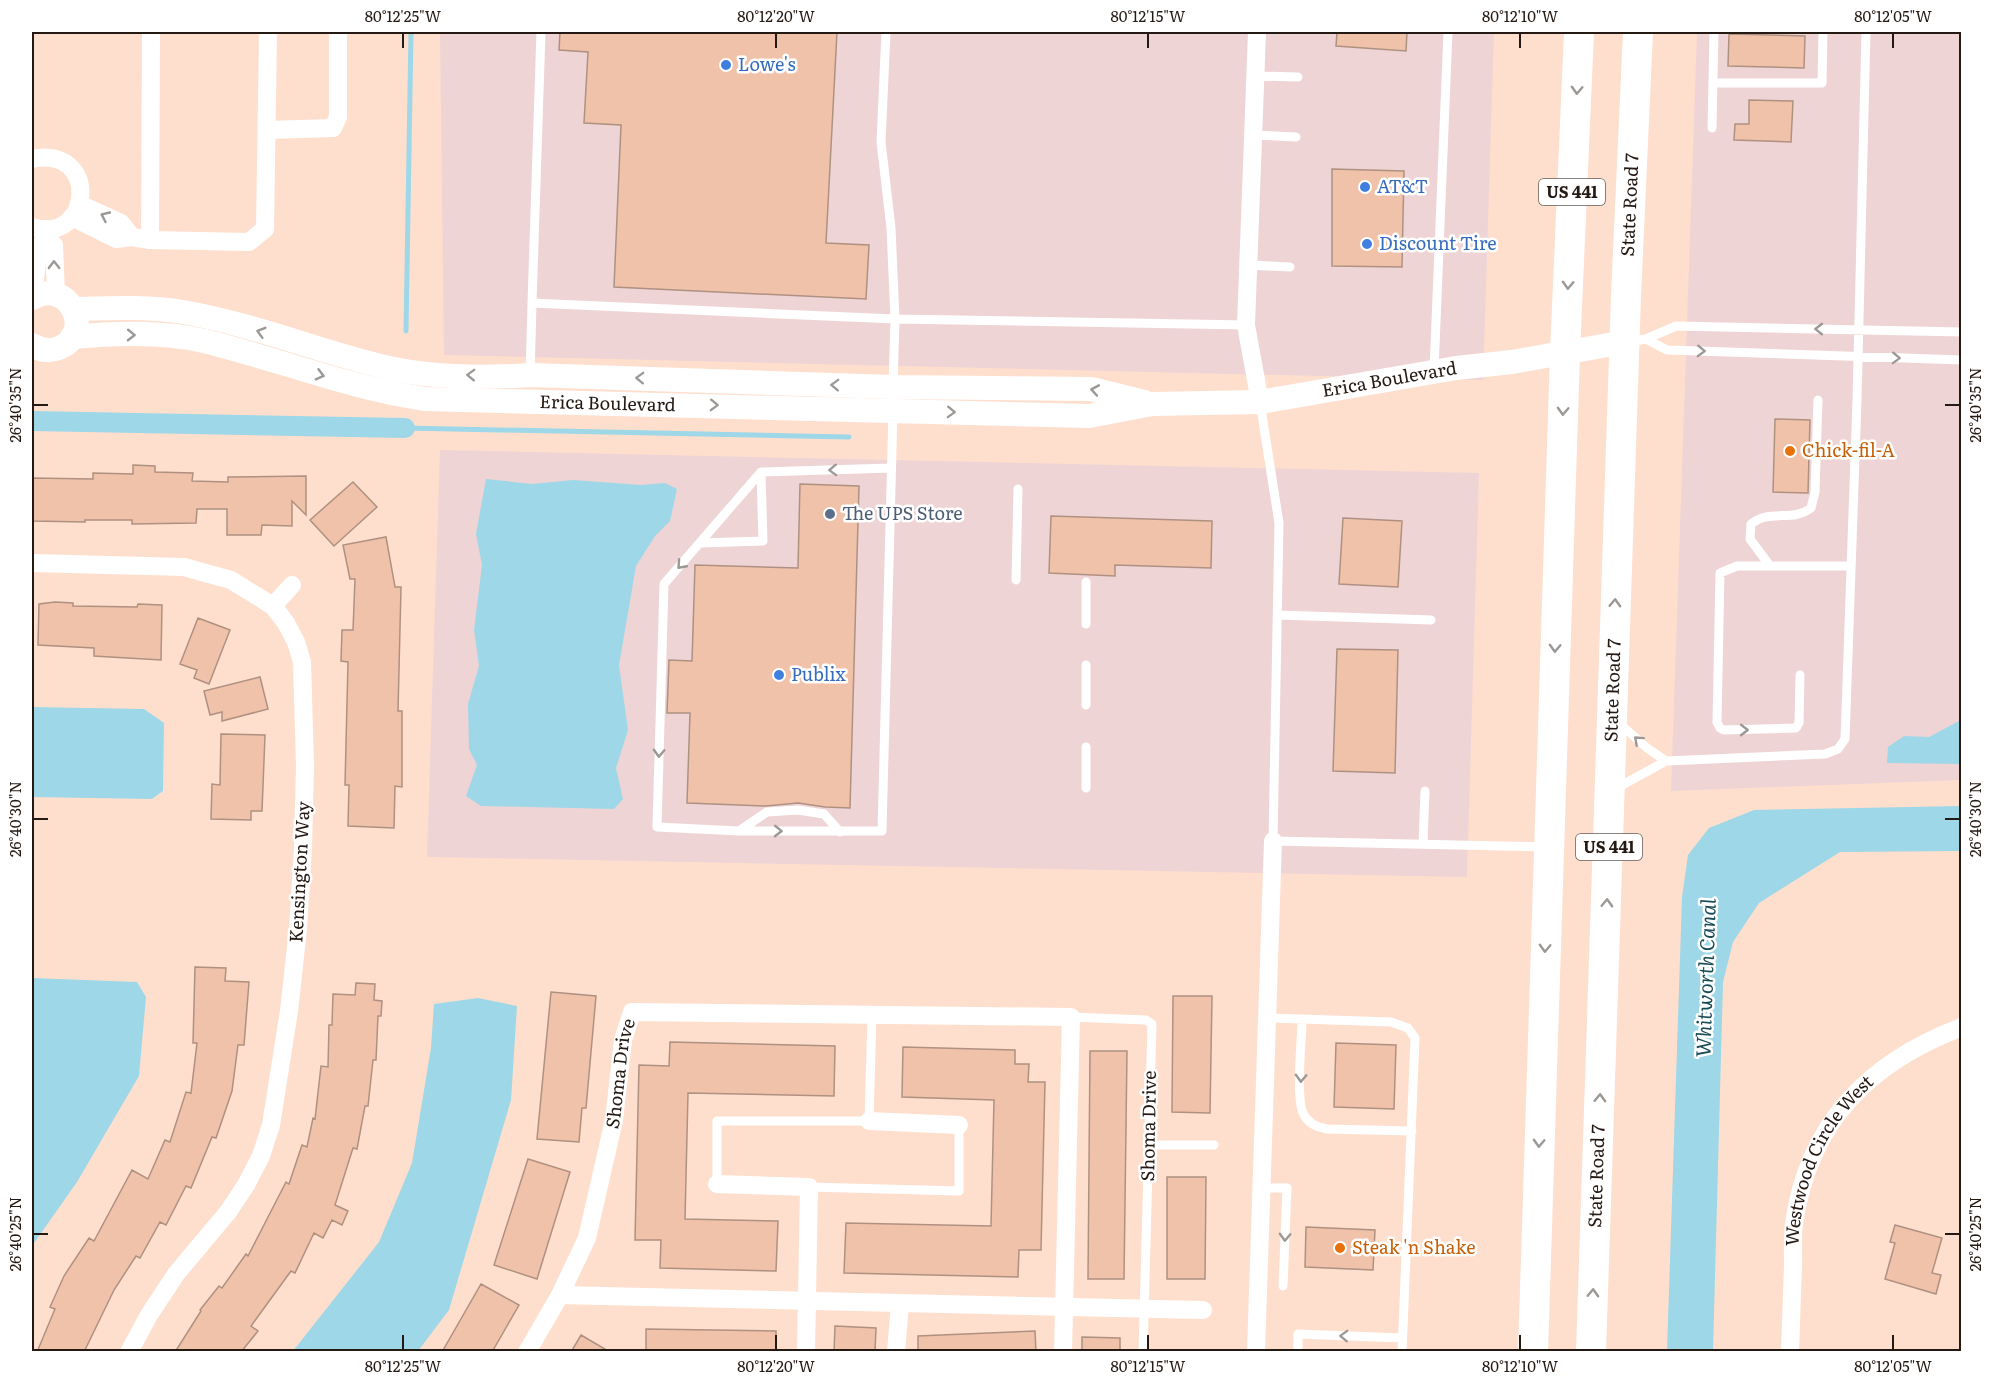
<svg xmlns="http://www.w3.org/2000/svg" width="1993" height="1383" font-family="Literata,serif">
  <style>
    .commercial { fill: #efd4d5 }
    .water { fill: #9ed7e8 }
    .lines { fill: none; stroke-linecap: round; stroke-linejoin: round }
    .stream { stroke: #9ed7e8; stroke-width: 5 }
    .canal { stroke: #9ed7e8; stroke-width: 20 }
    .building { fill: #f1c2aa; stroke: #af9182; stroke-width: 1.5 }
    .service { stroke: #fff; stroke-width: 9 }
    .minor { stroke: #fff; stroke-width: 18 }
    .tertiary { stroke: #fff; stroke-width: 24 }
    .primary { stroke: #fff; stroke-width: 30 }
    .oneway { stroke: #9c9895 }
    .ticks { fill: none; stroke: #241913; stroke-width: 2 }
    .shop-dot { fill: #3f7fe0; stroke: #fff; stroke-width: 2 }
    .food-dot { fill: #e8710a; stroke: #fff; stroke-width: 2 }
    .service-dot { fill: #5c6f8a; stroke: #fff; stroke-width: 2 }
    .labels { text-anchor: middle; stroke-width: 5; stroke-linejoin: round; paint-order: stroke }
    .shield { fill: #fff; stroke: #665e5a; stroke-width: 1.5 }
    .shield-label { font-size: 16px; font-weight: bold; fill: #241913 }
    .shop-label { font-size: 18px; fill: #366cbe; stroke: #fff; text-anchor: start }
    .street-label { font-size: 18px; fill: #241913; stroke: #fff }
    .food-label { font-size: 18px; fill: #c56008; stroke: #fff; text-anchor: start }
    .service-label { font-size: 18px; fill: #4e5e75; stroke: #fff; text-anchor: start }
    .water-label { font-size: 20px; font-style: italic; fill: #1a4c58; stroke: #fff }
    .neatline { fill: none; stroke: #241913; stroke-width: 2 }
    .ticks-label { font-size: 15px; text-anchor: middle; fill: #241913 }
  </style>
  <rect width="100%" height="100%" fill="#fedfcd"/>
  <path class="commercial" d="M440,32h1054l-11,348 -1039,-25z
    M1697,32h264v748l-290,11z
    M440,450l1039,23 -12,404 -1040,-20z"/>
  <path class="water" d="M486,479l46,5 41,-4 68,5 24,-2 12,6 -7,32 -15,15 -19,30 -17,99 9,65 -12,38 7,31 -9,10 -133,-3 -15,-10 11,-31 -8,-16 -1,-45 11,-38 -5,-36 8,-65 -6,-31z
    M32,707l112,2 20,14 -1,68 -11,8 -120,-2z
    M1959,721h2v43l-74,-1 1,-16 16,-11 25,1z
    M1961,806v45l-121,1 -81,51 -26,39 -10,40 -10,369h-46l15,-454 6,-42 21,-27 45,-18z
    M32,978l105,4 9,15 -7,79 -62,106 -45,64z
    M478,998l39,8 -6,94 -62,210 -31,41h-125l86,-109 33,-79 19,-115 3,-44z"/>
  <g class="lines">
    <path class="stream" d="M406,331l5,-299
      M405,428l444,9"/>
    <path class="canal" d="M32,421l373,7"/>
  </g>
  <path class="building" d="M560,32h277l-11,211 43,2 -3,54 -252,-12 7,-162 -37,-2 4,-71 -29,-2z
    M1337,32h70l-1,19 -70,-5z
    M1729,34l76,2 -1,32 -76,-2z
    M1749,100l44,1 -2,41 -57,-2 1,-16h14z
    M1332,169l72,2 -2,96 -70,-1z
    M1775,419l35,1 -2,73 -35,-1z
    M133,465l22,1v6l38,1 -1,8 36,1v-5l78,-1v39l-14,-14v25l-30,-1 -1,10h-34v-26h-30l-1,14 -64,1v-4h-47v2l-53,-1v-43l61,1v-6l40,1z
    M353,482l24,25 -43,39 -24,-26z
    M800,484l59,2 -9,322 -25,-1 -27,-4 -32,3 -79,-3 3,-90h-23l2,-53 23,1 3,-96 103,3z
    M1051,516l161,5 -1,47 -96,-3v11l-66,-3z
    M1343,518l59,3 -4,66 -59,-3z
    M386,537l9,50h6l-3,124h4v76l-7,-1 -1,42 -46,-2 1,-41h-4l3,-123 -7,-1 1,-31h11l2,-51h-5l-7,-34z
    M55,602l18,1v3l64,1 1,-3 24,1 -1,55 -67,-4v-8l-56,-3 1,-41z
    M198,618l32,12 -21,54 -15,-6 3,-8 -17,-6z
    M1337,649l61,1 -3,123 -62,-2z
    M260,677l8,32 -46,12v-9l-12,3 -6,-24z
    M221,734l44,1 -3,76h-11v9l-40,-1 1,-35 8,1z
    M195,967l31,1 -1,13 24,1 -5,63h-6l-6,46 -16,47 -4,-1 -21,51 -5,-2 -20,39 -6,-3 -20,36 -4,-2 -22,34 -30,62h-47l18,-43 -5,-2 14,-31 25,-38 5,3 38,-71 16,9 17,-39 5,2 16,-50 5,1 6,-50h-4z
    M356,983l19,1 -1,16 8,1 -1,15h-3l-2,44h-3l-5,46h-3l-8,43 -4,-1 -18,57 13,6 -6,14 -10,-5 -9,18 -9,-5 -19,40 -4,-2 -40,55 7,5 -17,21h-66l26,-41 -1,-1 19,-24 3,2 24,-34 2,2 38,-74 3,2 13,-39 5,2 6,-29 2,1 6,-53 7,1 1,-42h3l1,-31 22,1z
    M551,992l45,4 -10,112h-4l-3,34 -42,-3z
    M1173,996h39l-2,117 -38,-1z
    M670,1042l165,4 -1,50 -146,-3 -3,126 93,2 -2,50 -116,-3 1,-28h-26l4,-175 30,1z
    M1336,1043l60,2 -2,64 -60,-2z
    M903,1047l112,3v14h14l-1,18h17l-4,168h-22l-1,27 -174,-4 2,-50 145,3 3,-126 -92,-3z
    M1090,1051h37l-3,228h-36z
    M528,1159l42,13 -33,107 -43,-14z
    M1167,1177h39l-1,102h-38z
    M1895,1225l47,13 -10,35 9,2 -5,19 -51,-15 10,-36 -5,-1z
    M1306,1227l69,3 -2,40 -68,-3z
    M481,1284l38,21 -27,47h-50z
    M835,1326l41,2 -1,24h-41z
    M646,1329l130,2v21h-130z
    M1035,1331l1,21h-118v-16z
    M581,1335l29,17h-39z
    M1082,1337l38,1v14h-38z"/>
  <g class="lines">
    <path class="service" d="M541,32l-9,271 363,16 351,6
      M886,32l-5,110 10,86 4,91 -2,66
      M1256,76l42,1
      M1713,83h109l1,-51
      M1712,128l2,-96
      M1254,135l42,2
      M1249,265l41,2
      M1646,339l21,11 295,10
      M1628,342l18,-3 30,-13 286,6
      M1434,370l14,-338
      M530,376l2,-73
      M1260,402l19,121 -6,318 272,6
      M891,468l-130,4 -97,112 -7,243 82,4h143c4,-140 7,-280 11,-420
      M700,543l63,-2 -2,-69
      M1770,566l-20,-27 1,-15c20,-16 40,-1 60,-16l4,-16 3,-92
      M1016,580l2,-91
      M1086,582v42
      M1278,615l153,5
      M1086,665v40
      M1800,675l-1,48 -3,5 -72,2 -4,-2 -3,-6 3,-149 17,-7h114
      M1619,723l28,25 19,13
      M1086,788v-41
      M1615,789l51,-28 159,-7 13,-5 7,-10 12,-338 9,-369
      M739,831l28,-19 31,-2 26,4 16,18
      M1423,844l2,-53
      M1071,1017l75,3 6,4 -9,328
      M1267,1018l124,4 17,6 7,10 -13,314
      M1302,1020c0,19 -7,80 2,95 5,9 13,12 23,14l85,2
      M1149,1145h65
      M717,1184v-63h152l3,-106
      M809,1187l150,4v-66
      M1262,1188h25l-4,98
      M1298,1351v-17l104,4"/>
    <g class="minor">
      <path d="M1257,32l-11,293 14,77"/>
      <path d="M267,130l66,-2 5,-11v-85"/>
      <path d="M32,159c69,-14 60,87 0,68"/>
      <path d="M72,217l44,22 16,-2 -11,-14 -42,-19"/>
      <path d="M132,237l18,3 99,2 16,-13 3,-197"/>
      <path d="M46,239l8,6 2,49"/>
      <path d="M150,240l1,-208"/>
      <path d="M33,296l6,-50 7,-7v-10"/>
      <path d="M32,563l152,4 47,13 42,26 13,17 10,19 6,20 3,103 -2,83 -5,81 -9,82 -18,114 -10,31 -15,29 -18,27 -52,62 -27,41 -20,37"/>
      <path d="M273,606l19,-21"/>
      <path d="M869,1121l90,4"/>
      <path d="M717,1184l92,3 -3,165"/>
      <path d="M560,1295l643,15"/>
      <path id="s1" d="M527,1352l33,-57 27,-57 27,-118 9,-80 9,-28 439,5 -8,335"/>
      <path d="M896,1352l4,-48"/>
      <path d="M1256,1352l17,-511"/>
      <path id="s2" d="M1790,1352c1,-29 2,-58 3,-87 0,-14 -1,-28 1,-41 14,-101 75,-162 168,-197"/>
    </g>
    <g class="tertiary">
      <path d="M32,298c37,-21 64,35 27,50 -10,4 -19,2 -27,-3"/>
      <path d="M73,309c37,-1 74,-3 110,3 70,12 137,40 206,56 45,10 95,10 141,7l363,12 198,2 53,13"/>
      <path id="s3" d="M72,337c43,-4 90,-6 132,4 74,18 145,47 221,58l664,17 63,-12 108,-2 196,-34 56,-6 113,-20"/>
    </g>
    <g class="primary">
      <path d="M1533,1352l32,-999 14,-321"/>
      <path id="s4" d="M1591,1352l35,-1056 12,-264"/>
    </g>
  </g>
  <defs><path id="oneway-chevron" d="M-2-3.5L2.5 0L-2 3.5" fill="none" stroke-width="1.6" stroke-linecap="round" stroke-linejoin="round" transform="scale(1.5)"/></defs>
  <g class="oneway">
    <use href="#oneway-chevron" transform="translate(1577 90) rotate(92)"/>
    <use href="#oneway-chevron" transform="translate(105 216) rotate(-155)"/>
    <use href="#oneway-chevron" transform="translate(54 265) rotate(-91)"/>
    <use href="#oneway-chevron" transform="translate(1568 285) rotate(92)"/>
    <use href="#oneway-chevron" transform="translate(1819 329) rotate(-179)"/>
    <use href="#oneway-chevron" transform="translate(261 332) rotate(-164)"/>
    <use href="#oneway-chevron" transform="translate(131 335) rotate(1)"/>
    <use href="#oneway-chevron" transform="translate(1701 351) rotate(2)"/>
    <use href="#oneway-chevron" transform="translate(1896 358) rotate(2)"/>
    <use href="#oneway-chevron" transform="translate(320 375) rotate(15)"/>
    <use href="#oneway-chevron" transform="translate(471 375) rotate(-178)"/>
    <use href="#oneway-chevron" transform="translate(640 378) rotate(-178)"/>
    <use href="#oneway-chevron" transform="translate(835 385) rotate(-178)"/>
    <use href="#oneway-chevron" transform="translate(1095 390) rotate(-170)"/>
    <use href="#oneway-chevron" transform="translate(714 405) rotate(2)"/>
    <use href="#oneway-chevron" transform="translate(1563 411) rotate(92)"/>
    <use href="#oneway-chevron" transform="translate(951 412) rotate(2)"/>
    <use href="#oneway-chevron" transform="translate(833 470) rotate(178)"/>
    <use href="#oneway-chevron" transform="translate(681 565) rotate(132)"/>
    <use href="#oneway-chevron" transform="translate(1615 603) rotate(-88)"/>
    <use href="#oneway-chevron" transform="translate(1555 648) rotate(92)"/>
    <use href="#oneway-chevron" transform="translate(1744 730)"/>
    <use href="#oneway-chevron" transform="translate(1638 740) rotate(-138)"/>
    <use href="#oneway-chevron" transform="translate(659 753) rotate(92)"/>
    <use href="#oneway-chevron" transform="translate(778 831) rotate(1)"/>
    <use href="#oneway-chevron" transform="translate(1607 903) rotate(-88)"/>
    <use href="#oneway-chevron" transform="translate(1545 948) rotate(92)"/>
    <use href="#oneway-chevron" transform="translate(1301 1078) rotate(92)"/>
    <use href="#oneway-chevron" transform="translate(1600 1098) rotate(-88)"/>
    <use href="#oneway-chevron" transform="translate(1539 1143) rotate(92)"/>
    <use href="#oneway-chevron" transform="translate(1285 1237) rotate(92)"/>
    <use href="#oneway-chevron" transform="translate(1593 1293) rotate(-88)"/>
    <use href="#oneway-chevron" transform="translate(1344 1336) rotate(-178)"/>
  </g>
  <path class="ticks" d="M403,33v15M776,33v15M1148,33v15M1520,33v15M1893,33v15M33,405h15M1945,405h15M33,819h15M1945,819h15M33,1234h15M1945,1234h15M403,1335v15M776,1335v15M1148,1335v15M1520,1335v15M1893,1335v15"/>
  <g class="shop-dot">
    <circle cx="726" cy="65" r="6"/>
    <circle cx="1365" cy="187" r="6"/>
    <circle cx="1367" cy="244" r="6"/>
    <circle cx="779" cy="675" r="6"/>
  </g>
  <g class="food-dot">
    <circle cx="1790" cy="451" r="6"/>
    <circle cx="1340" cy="1248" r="6"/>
  </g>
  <circle class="service-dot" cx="830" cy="514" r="6"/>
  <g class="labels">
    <g class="shield">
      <rect x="1539" y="179" width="66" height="26" rx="4.5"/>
      <rect x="1576" y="834" width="66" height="26" rx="4.5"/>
    </g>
    <g class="shield-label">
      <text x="1572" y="198">US 441</text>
      <text x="1609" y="853">US 441</text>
    </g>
    <g class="shop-label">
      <text x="738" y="71">Lowe's</text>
      <text x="1377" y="193">AT&amp;T</text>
      <text x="1379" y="250">Discount Tire</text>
      <text x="791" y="681">Publix</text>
    </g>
    <g class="street-label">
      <text dy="6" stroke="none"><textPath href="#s4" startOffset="1148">State Road 7</textPath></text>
      <text dy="6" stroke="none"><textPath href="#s3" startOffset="1329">Erica Boulevard</textPath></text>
      <text dy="6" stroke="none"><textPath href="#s3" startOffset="544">Erica Boulevard</textPath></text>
      <text dy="6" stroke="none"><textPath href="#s4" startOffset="662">State Road 7</textPath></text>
      <text transform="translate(300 872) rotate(-87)" y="6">Kensington Way</text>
      <text dy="6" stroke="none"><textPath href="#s1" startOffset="297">Shoma Drive</textPath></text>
      <text transform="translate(1149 1126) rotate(-89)" y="6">Shoma Drive</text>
      <text dy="6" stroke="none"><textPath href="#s2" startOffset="201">Westwood Circle West</textPath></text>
      <text dy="6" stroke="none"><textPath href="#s4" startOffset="176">State Road 7</textPath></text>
    </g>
    <g class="food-label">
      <text x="1802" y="457">Chick-fil-A</text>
      <text x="1352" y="1254">Steak 'n Shake</text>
    </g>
    <g class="service-label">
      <text x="842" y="520">The UPS Store</text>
    </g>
    <g class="water-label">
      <text transform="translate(1706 978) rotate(-88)" y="7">Whitworth Canal</text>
    </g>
  </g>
  <rect width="1993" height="1383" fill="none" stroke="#ffffff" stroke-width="66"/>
  <rect x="33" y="33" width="1927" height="1317" class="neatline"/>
  <g class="ticks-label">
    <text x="403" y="22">80°12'25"W</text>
    <text x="776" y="22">80°12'20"W</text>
    <text x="1148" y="22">80°12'15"W</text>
    <text x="1520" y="22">80°12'10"W</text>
    <text x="1893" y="22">80°12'05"W</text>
    <text transform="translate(16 405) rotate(-90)" y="5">26°40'35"N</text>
    <text transform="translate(1976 405) rotate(-90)" y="5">26°40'35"N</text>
    <text transform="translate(16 819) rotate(-90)" y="5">26°40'30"N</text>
    <text transform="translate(1976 819) rotate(-90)" y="5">26°40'30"N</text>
    <text transform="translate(16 1234) rotate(-90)" y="5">26°40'25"N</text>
    <text transform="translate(1976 1234) rotate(-90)" y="5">26°40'25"N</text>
    <text x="403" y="1372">80°12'25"W</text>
    <text x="776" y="1372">80°12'20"W</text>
    <text x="1148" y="1372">80°12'15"W</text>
    <text x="1520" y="1372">80°12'10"W</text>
    <text x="1893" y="1372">80°12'05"W</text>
  </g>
</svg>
